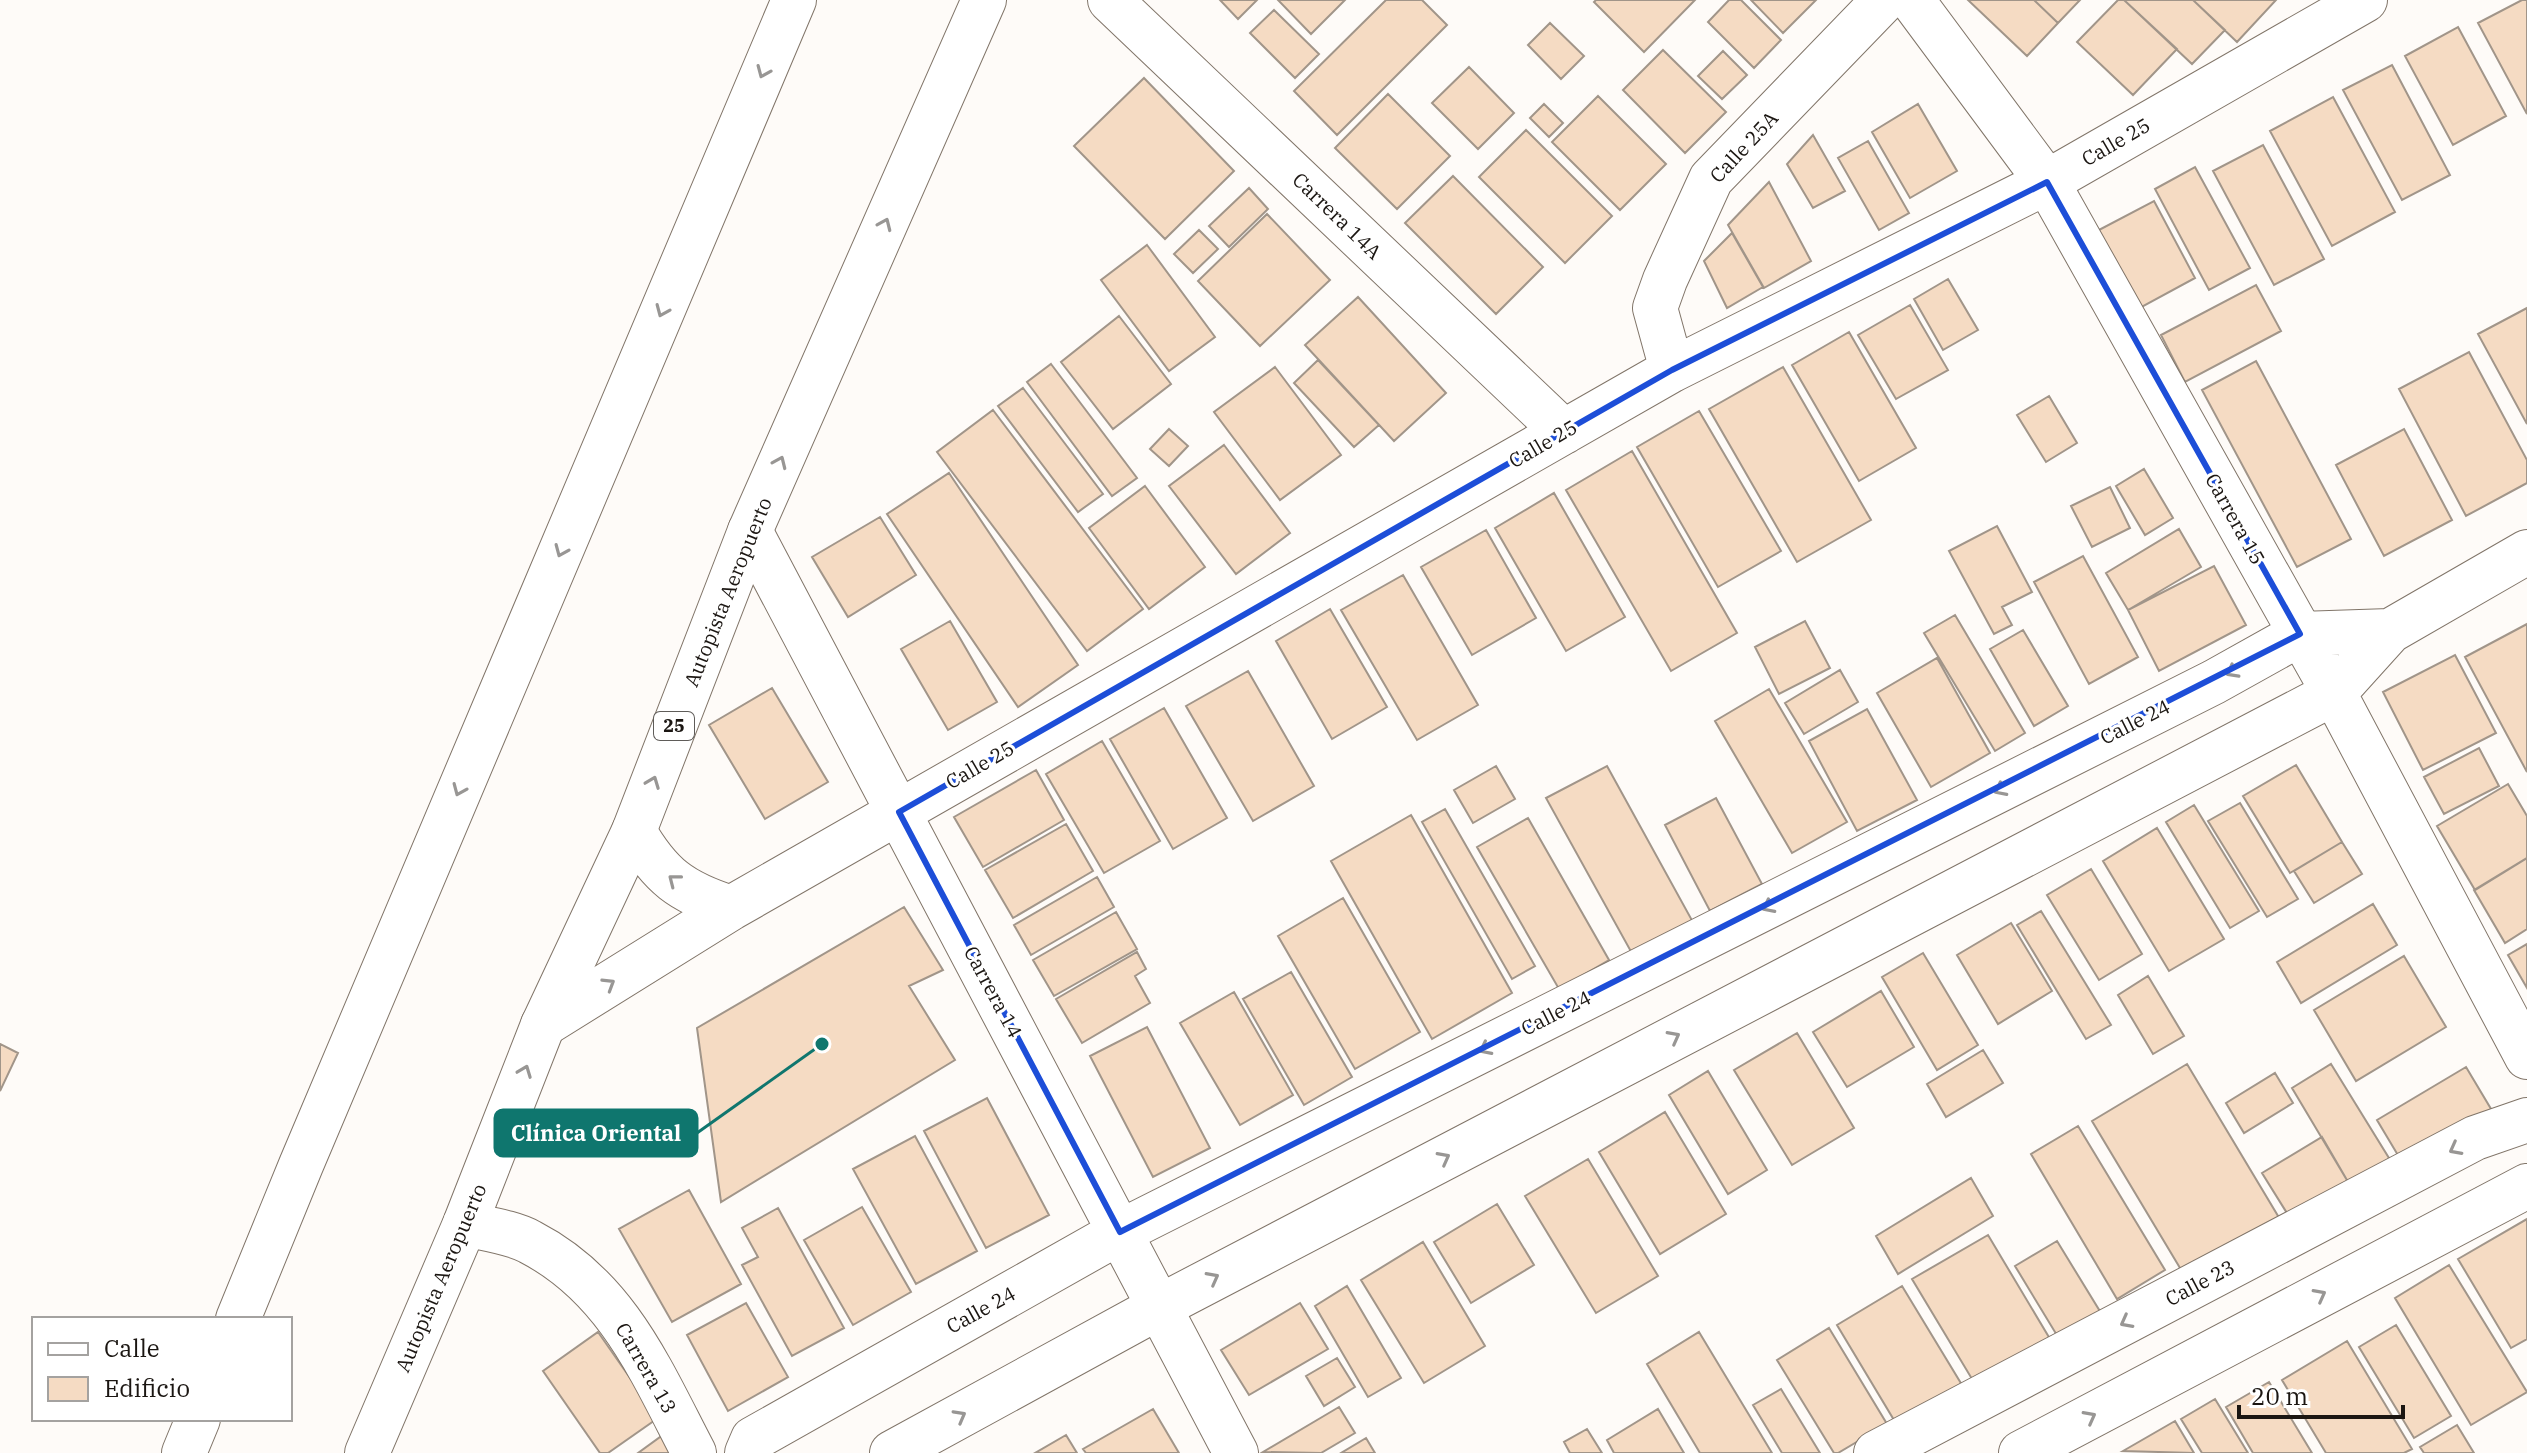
<svg xmlns="http://www.w3.org/2000/svg" width="2527" height="1453" font-family="'IBM Plex Serif',serif">
  <style>
    .building { fill: #f5dbc3; stroke: #a19589; stroke-width: 2 }
    .lines { fill: none; stroke-linecap: round; stroke-linejoin: round }
    .minor-casing { stroke: #817569; stroke-width: 46 }
    .trunk-casing { stroke: #817569; stroke-width: 46 }
    .minor { stroke: #fff; stroke-width: 44 }
    .trunk { stroke: #fff; stroke-width: 44 }
    .oneway { stroke: #989694 }
    .marked { fill: none; stroke: #1d4ed8; stroke-width: 6; stroke-linejoin: round }
    .labels { text-anchor: middle; stroke-width: 6; stroke-linejoin: round; paint-order: stroke }
    .shield { fill: #fff; stroke: #5f5c59; stroke-width: 2 }
    .shield-label { font-size: 18px; font-weight: bold; fill: #1b1612 }
    .street-label { font-size: 20px; fill: #1b1612; stroke: #fff }
    .leader { fill: none; stroke: #0f766e; stroke-width: 3 }
    .callout-dot { fill: #0f766e; stroke: #fff; stroke-width: 3 }
    .callout { fill: #0f766e; stroke: #0f766e; stroke-width: 3 }
    .callout-label { font-size: 22px; text-anchor: middle; font-weight: bold; fill: #fff }
  </style>
  <rect width="100%" height="100%" fill="#fefbf8"/>
  <path class="building" d="M1220,0h37l-19,19z
    M1278,0h67l-34,34z
    M1386,0h36l25,25 -110,110 -43,-44z
    M1596,0h99l-51,52 -50,-50z
    M1729,0h12l40,40 -27,28 -46,-46z
    M1751,0h65l-33,33z
    M1968,0h66l24,23 -31,33z
    M2034,0h46l-22,23z
    M2118,0h6l53,49 -44,46 -56,-53z
    M2124,0h69l32,30 -33,34z
    M2193,0h83l-39,42z
    M2522,0h5v114l-49,-91z
    M1274,10l45,44 -24,24 -45,-45z
    M1550,23l34,33 -23,23 -33,-34z
    M2458,27l48,89 -53,29 -48,-89z
    M1663,50l63,62 -41,41 -62,-63z
    M1723,51l24,24 -25,24 -24,-23z
    M2392,65l58,110 -48,25 -59,-110z
    M1469,67l45,46 -36,36 -46,-46z
    M1144,78l90,93 -69,68 -91,-93z
    M1388,94l62,62 -53,53 -62,-61z
    M1598,96l68,68 -46,46 -68,-68z
    M2333,97l62,115 -63,34 -62,-115z
    M1544,104l19,19 -14,14 -19,-19z
    M1918,104l39,67 -47,27 -38,-66z
    M1526,130l86,86 -47,47 -86,-86z
    M1813,135l32,56 -32,17 -26,-44z
    M1868,141l41,72 -30,17 -41,-72z
    M2263,145l61,114 -50,26 -61,-114z
    M2195,167l55,101 -41,22 -54,-101z
    M1453,176l90,91 -47,47 -91,-91z
    M1769,182l42,79 -47,27 -36,-63z
    M1249,188l19,21 -39,38 -20,-21z
    M2154,201l41,77 -57,31 -41,-78z
    M1267,214l63,66 -70,66 -62,-65z
    M1199,230l19,19 -25,24 -19,-19z
    M1732,233l31,54 -36,21 -23,-47z
    M1147,245l68,92 -46,34 -68,-91z
    M1948,279l30,51 -35,20 -29,-51z
    M2256,285l25,46 -96,51 -24,-47z
    M1358,297l88,96 -52,48 -89,-96z
    M1910,305l38,65 -52,29 -38,-64z
    M2527,308v116l-49,-90z
    M1119,316l52,68 -58,45 -52,-67z
    M1849,332l67,116 -57,33 -67,-116z
    M2469,352l58,108v23l-61,33 -67,-127z
    M1318,360l61,65 -25,22 -60,-64z
    M2256,361l95,178 -54,28 -95,-177z
    M1051,364l86,114 -25,18 -85,-114z
    M1275,367l66,88 -61,45 -66,-88z
    M1783,367l88,153 -74,42 -88,-153z
    M1023,388l80,106 -25,18 -80,-106z
    M2049,396l28,47 -31,19 -29,-47z
    M993,410l150,199 -56,42 -150,-199z
    M1699,411l82,140 -63,36 -81,-140z
    M1169,429l19,17 -19,20 -19,-17z
    M2404,429l48,91 -68,36 -48,-91z
    M1224,445l66,88 -54,41 -67,-88z
    M1632,451l105,182 -66,38 -105,-181z
    M2144,469l29,49 -28,17 -29,-49z
    M949,473l129,192 -60,42 -131,-193z
    M1145,486l60,81 -56,42 -60,-81z
    M2110,487l20,41 -38,19 -21,-41z
    M1554,493l71,124 -59,34 -71,-123z
    M880,517l36,58 -68,42 -36,-60z
    M1997,526l35,66 -30,15 10,18 -18,9 -45,-83z
    M2179,529l22,38 -73,43 -22,-37z
    M1486,530l50,88 -64,37 -51,-88z
    M2083,556l55,101 -49,27 -55,-102z
    M2214,566l32,59 -87,46 -31,-61z
    M1403,575l75,130 -61,35 -76,-130z
    M1330,609l57,98 -55,32 -56,-98z
    M1955,615l70,118 -30,18 -71,-118z
    M950,621l47,81 -49,28 -47,-81z
    M1805,621l25,47 -51,26 -24,-47z
    M2527,624v148l-62,-115z
    M2023,630l45,76 -34,20 -44,-77z
    M2455,655l41,78 -73,37 -40,-78z
    M1937,658l53,95 -59,34 -54,-94z
    M1840,670l18,32 -54,32 -19,-31z
    M1248,671l66,115 -61,35 -67,-115z
    M772,688l56,94 -63,37 -56,-94z
    M1769,689l78,133 -55,31 -77,-132z
    M1164,708l63,110 -54,31 -63,-110z
    M1867,709l50,91 -60,31 -48,-90z
    M1102,741l58,100 -56,32 -58,-99z
    M2479,748l20,38 -55,28 -20,-37z
    M2296,765l46,77 -52,31 -47,-77z
    M1496,766l19,33 -42,24 -19,-33z
    M1607,766l87,158 -60,33 -88,-159z
    M1036,770l28,50 -81,47 -29,-50z
    M2508,784l19,32v42l-52,32 -38,-64z
    M1716,798l46,86 -52,27 -45,-86z
    M2240,803l58,96 -31,18 -59,-96z
    M2194,805l65,106 -29,17 -64,-106z
    M1445,809l90,157 -23,13 -90,-157z
    M1411,815l101,178 -80,46 -101,-178z
    M1528,818l81,142 -50,29 -82,-142z
    M1066,824l27,47 -80,47 -28,-48z
    M2157,828l67,111 -55,32 -66,-110z
    M2342,842l20,32 -48,29 -20,-32z
    M2527,858v71l-22,14 -31,-53z
    M2091,869l51,85 -43,26 -52,-85z
    M1097,877l17,30 -83,48 -17,-30z
    M1343,898l77,134 -65,37 -77,-133z
    M2373,904l24,41 -96,58 -24,-41z
    M904,907l39,63 -34,16 46,74 -234,142 -24,-174z
    M2041,911l70,114 -25,14 -69,-114z
    M1116,912l21,37 -83,47 -21,-36z
    M2011,923l41,68 -54,33 -41,-69z
    M2527,944v44l-19,-33z
    M1137,952l9,17 -11,7 15,27 -68,40 -26,-44z
    M1923,953l55,92 -41,25 -55,-93z
    M2404,956l42,71 -90,54 -42,-71z
    M1291,972l61,105 -48,28 -61,-106z
    M2148,976l36,60 -31,18 -35,-59z
    M1881,991l33,56 -67,40 -34,-55z
    M1234,992l59,103 -53,30 -60,-102z
    M1147,1027l63,121 -57,29 -63,-121z
    M1797,1033l57,95 -62,37 -58,-95z
    M0,1044l18,9 -18,38z
    M1983,1050l20,33 -57,34 -19,-33z
    M2187,1064l97,162 -95,57 -97,-162z
    M2331,1064l61,99 -41,24 -59,-99z
    M2466,1067l31,52 -89,53 -31,-52z
    M1708,1071l59,99 -39,24 -59,-99z
    M2275,1073l18,30 -49,30 -18,-30z
    M987,1098l62,117 -63,33 -62,-117z
    M1665,1112l61,102 -66,40 -61,-102z
    M2078,1126l87,144 -48,29 -86,-145z
    M915,1136l62,115 -61,33 -63,-115z
    M2322,1137l29,50 -56,39 -33,-53z
    M1588,1159l70,117 -62,37 -71,-117z
    M1971,1178l22,38 -95,58 -22,-38z
    M689,1190l52,94 -69,38 -53,-93z
    M1497,1204l37,61 -63,38 -37,-61z
    M862,1207l49,85 -58,33 -49,-85z
    M778,1208l66,120 -52,28 -50,-91 16,-8 -16,-29z
    M2527,1219v120l-16,9 -53,-89z
    M1988,1235l65,109 -75,45 -66,-110z
    M2057,1241l44,72 -43,24 -43,-71z
    M1423,1242l62,104 -61,37 -63,-103z
    M2449,1265l78,127 -56,33 -76,-127z
    M1347,1286l54,92 -33,19 -53,-91z
    M1902,1286l60,99 -65,40 -60,-100z
    M746,1303l42,74 -60,34 -41,-76z
    M1300,1303l28,46 -79,46 -28,-45z
    M2396,1325l55,91 -37,22 -55,-91z
    M1829,1328l58,96 -49,29h-4l-57,-93z
    M598,1332l60,86 -50,35h-8l-57,-82z
    M1699,1332l73,121h-72l-53,-89z
    M2347,1341l65,108 -8,4h-78l-44,-73z
    M1337,1358l18,29 -31,19 -18,-30z
    M2269,1382l43,71h-59l-27,-46z
    M1781,1389l39,64h-38l-29,-48z
    M2215,1399l33,54h-46l-21,-34z
    M1339,1407l16,26 -34,20 -58,-1z
    M1153,1409l26,44h-93l-3,-4z
    M1658,1409l26,44h-70l-7,-13z
    M2175,1421l19,32 -71,-2z
    M2457,1425l17,28h-50l-4,-6z
    M1587,1429l15,24h-32l-6,-11z
    M667,1432l15,21h-44z
    M1066,1435l11,18h-42z
    M1366,1438l9,15h-34z"/>
  <g class="lines">
    <defs>
      <path id="minor" d="M1110,0l454,432
        M1912,0l135,182 287,511 193,364
        M1672,370l-17,-62 10,-28 46,-101 173,-179
        M750,531l486,922
        M634,831c26,45 47,61 97,77
        M543,1025l188,-117 941,-538 375,-188 318,-182
        M465,1224c21,5 47,8 65,18 87,45 121,129 164,211
        M747,1453l6,-14 367,-207 1094,-550 86,-48 90,-3
        M892,1453l267,-146 1175,-614 56,-62 137,-79
        M1876,1453l599,-315 52,-18
        M2021,1453l506,-267"/>
      <path id="trunk" d="M238,1319l63,-154 493,-1165
        M184,1453l14,-34
        M367,1453l98,-229 78,-199 91,-194 116,-300 234,-531"/>
    </defs>
    <use href="#minor" class="minor-casing"/>
    <use href="#trunk" class="trunk-casing"/>
    <use href="#minor" class="minor"/>
    <use href="#trunk" class="trunk"/>
  </g>
  <defs><path id="oneway-chevron" d="M-2-3.5L2.5 0L-2 3.5" fill="none" stroke-width="1.6" stroke-linecap="round" stroke-linejoin="round" transform="scale(2)"/></defs>
  <g class="oneway">
    <use href="#oneway-chevron" transform="translate(763 72) rotate(113)"/>
    <use href="#oneway-chevron" transform="translate(885 224) rotate(-66)"/>
    <use href="#oneway-chevron" transform="translate(662 311) rotate(113)"/>
    <use href="#oneway-chevron" transform="translate(780 462) rotate(-66)"/>
    <use href="#oneway-chevron" transform="translate(561 551) rotate(113)"/>
    <use href="#oneway-chevron" transform="translate(2232 672) rotate(151)"/>
    <use href="#oneway-chevron" transform="translate(653 782) rotate(-69)"/>
    <use href="#oneway-chevron" transform="translate(459 790) rotate(113)"/>
    <use href="#oneway-chevron" transform="translate(2000 790) rotate(153)"/>
    <use href="#oneway-chevron" transform="translate(674 880) rotate(-142)"/>
    <use href="#oneway-chevron" transform="translate(1768 907) rotate(153)"/>
    <use href="#oneway-chevron" transform="translate(609 984) rotate(-32)"/>
    <use href="#oneway-chevron" transform="translate(1674 1037) rotate(-28)"/>
    <use href="#oneway-chevron" transform="translate(1485 1049) rotate(153)"/>
    <use href="#oneway-chevron" transform="translate(525 1071) rotate(-69)"/>
    <use href="#oneway-chevron" transform="translate(2455 1149) rotate(152)"/>
    <use href="#oneway-chevron" transform="translate(1444 1158) rotate(-28)"/>
    <use href="#oneway-chevron" transform="translate(1213 1278) rotate(-28)"/>
    <use href="#oneway-chevron" transform="translate(2320 1295) rotate(-28)"/>
    <use href="#oneway-chevron" transform="translate(2126 1322) rotate(152)"/>
    <use href="#oneway-chevron" transform="translate(960 1416) rotate(-29)"/>
    <use href="#oneway-chevron" transform="translate(2090 1417) rotate(-28)"/>
  </g>
  <path class="marked" d="M2047,182l253,452 -1180,598 -221,-420 773,-442z"/>
  <g class="labels">
    <rect class="shield" x="654" y="712" width="40" height="28" rx="6"/>
    <g class="shield-label">
      <text x="674" y="732">25</text>
    </g>
    <g class="street-label">
      <text transform="translate(2116 142) rotate(-30)" y="7">Calle 25</text>
      <text transform="translate(1744 147) rotate(-47)" y="7">Calle 25A</text>
      <text transform="translate(1337 216) rotate(44)" y="7">Carrera 14A</text>
      <text transform="translate(1543 444) rotate(-30)" y="7">Calle 25</text>
      <text transform="translate(2235 519) rotate(61)" y="7">Carrera 15</text>
      <text transform="translate(728 592) rotate(-68)" y="7">Autopista Aeropuerto</text>
      <text transform="translate(2135 722) rotate(-27)" y="7">Calle 24</text>
      <text transform="translate(980 765) rotate(-30)" y="7">Calle 25</text>
      <text transform="translate(993 992) rotate(62)" y="7">Carrera 14</text>
      <text transform="translate(1556 1013) rotate(-27)" y="7">Calle 24</text>
      <text transform="translate(441 1278) rotate(-67)" y="7">Autopista Aeropuerto</text>
      <text transform="translate(2200 1283) rotate(-28)" y="7">Calle 23</text>
      <text transform="translate(981 1310) rotate(-29)" y="7">Calle 24</text>
      <text transform="translate(646 1368) rotate(60)" y="7">Carrera 13</text>
    </g>
  </g>
  <path class="leader" d="M822 1044L697 1133"/>
  <circle class="callout-dot" cx="822" cy="1044" r="8"/>
  <rect class="callout" x="495" y="1110" width="202" height="46" rx="8"/>
  <g class="callout-label">
    <text x="596" y="1141">Clínica Oriental</text>
  </g>
  <rect x="32" y="1317" width="260" height="104" fill="#ffffff" stroke="#a4a2a0" stroke-width="2"/>
  <rect x="48" y="1343" width="40" height="12" fill="#ffffff" stroke="#a4a2a0" stroke-width="2"/>
  <text x="104" y="1357" font-size="24" fill="#1b1612">Calle</text>
  <rect x="48" y="1377" width="40" height="24" fill="#f5dbc3" stroke="#a4a2a0" stroke-width="2"/>
  <text x="104" y="1397" font-size="24" fill="#1b1612">Edificio</text>
  <path d="M2239 1405v12h164v-12" fill="none" stroke="#1b1612" stroke-width="4"/>
  <text x="2251" y="1405" font-size="24" fill="#1b1612" stroke="#ffffff" stroke-width="6" paint-order="stroke">20 m</text>
</svg>
